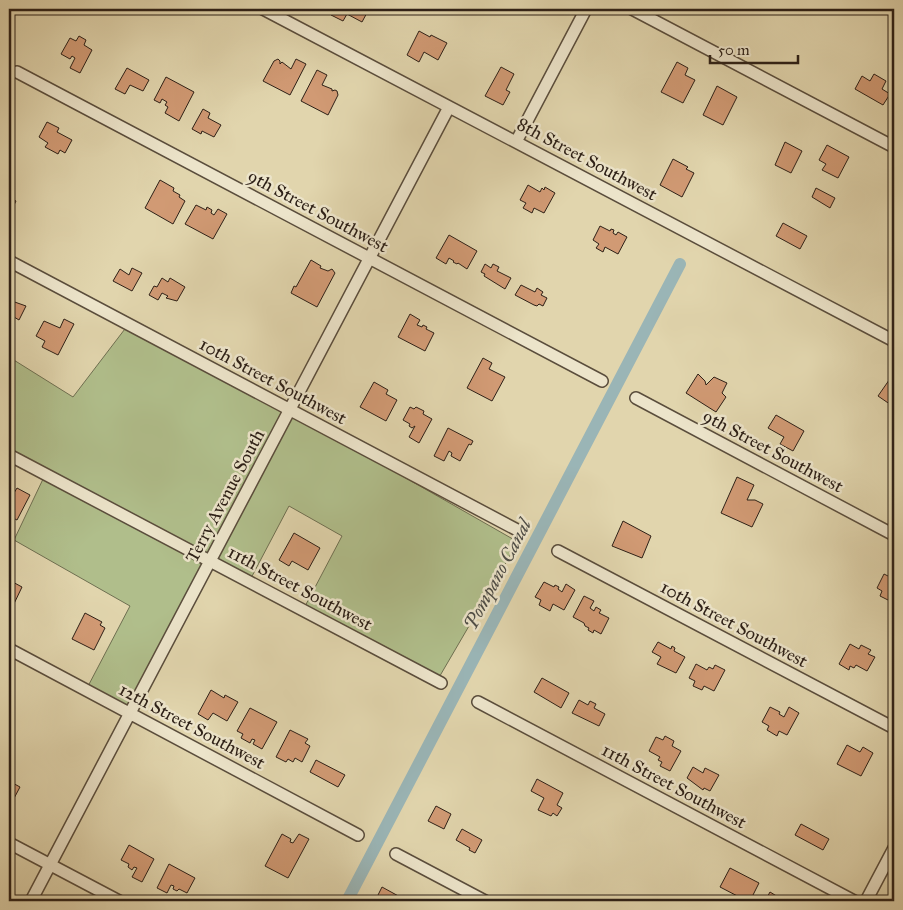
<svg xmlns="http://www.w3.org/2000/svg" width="903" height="910" font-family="'IM FELL Great Primer',serif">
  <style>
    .green { fill: #b0be8b; stroke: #6e6f51 }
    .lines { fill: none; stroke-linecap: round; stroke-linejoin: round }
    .canal { stroke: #9ab5b6; stroke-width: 12 }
    .building { fill: #d19a74; stroke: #2d2017 }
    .minor-casing { stroke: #5a4d3c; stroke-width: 14 }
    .minor { stroke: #ece4ca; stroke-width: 11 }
    .labels { text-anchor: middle; stroke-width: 5; stroke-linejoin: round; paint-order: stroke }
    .street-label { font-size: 18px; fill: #2d2017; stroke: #ece4ca }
    .water-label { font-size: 19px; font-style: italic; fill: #4e4d47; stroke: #ece4ca }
  </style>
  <rect width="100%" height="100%" fill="#e1d5ad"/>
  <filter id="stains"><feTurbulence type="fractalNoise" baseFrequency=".004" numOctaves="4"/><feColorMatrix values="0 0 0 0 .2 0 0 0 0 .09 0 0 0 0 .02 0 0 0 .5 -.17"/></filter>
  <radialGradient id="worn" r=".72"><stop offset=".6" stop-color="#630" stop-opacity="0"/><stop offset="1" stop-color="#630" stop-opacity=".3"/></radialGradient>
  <path class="green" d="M131,321l387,221 -84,144 -132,-74 40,-76 -53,-30 -39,74 -39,-21 -83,158 -42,-27 44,-84 -116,-66 30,-63 -35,-20v-100l64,40z"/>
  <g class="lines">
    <path class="canal" d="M347,901l333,-637"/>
  </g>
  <path class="building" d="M335,9h34l-7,13 -15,-8 -4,7 -12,-6z
    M419,31l11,6 1,-2 16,8 -9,17 -14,-8 -5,10 -12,-7z
    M79,36l7,4 -2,5 8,5 -12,23 -10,-5 5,-10 -3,-2 -2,3 -9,-5 9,-16 6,3z
    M278,59l2,2v3l2,-2 9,7 5,-10 10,5 -16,31 -27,-14 11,-20z
    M677,62l11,6 -3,7 10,5 -12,23 -22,-11z
    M501,67l13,7 -8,16 4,2 -7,13 -18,-9z
    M127,68l22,12 -6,11 -13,-6 -5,9 -10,-5z
    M317,70l10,5 -5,10 10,4v2l3,-1 2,1 1,4 -10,20 -27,-14z
    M874,74l12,7 -4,8 8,5 -7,11 -28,-16 7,-13 8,5z
    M166,77l28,15 -15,29 -14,-8 3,-6 -3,-2 2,-3 -5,-3 -2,4 -6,-3z
    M717,86l20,11 -14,28 -20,-10z
    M203,109l7,4 -2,5 13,7 -7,12 -12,-6 -1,3 -9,-5z
    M47,122l12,6 -2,4 15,8 -7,13 -5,-3 -2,4 -13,-7 3,-4 -9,-6z
    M785,142l17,9 -11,22 -16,-8z
    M827,145l22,12 -11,21 -16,-8 4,-6 -7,-4z
    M673,159l15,8 -2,2 8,4 -12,24 -22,-12z
    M160,180l14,8 -1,3 7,4 -1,2 6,4 -12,23 -28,-16z
    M528,185l12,7 2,-4 2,2 1,-3 10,6 -11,20 -10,-5 -2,5 -9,-5 3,-5 -6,-3z
    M816,188l19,10 -5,10 -18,-11z
    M9,197l7,4 -7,14z
    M196,205l10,5 1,-3 5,3 -1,3 3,2 4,-6 9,5 -14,25 -28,-15z
    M783,223l24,13 -7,13 -24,-13z
    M600,226l10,5 1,-2 3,1 -1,3 3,2 2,-3 9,5 -9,17 -13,-7 -2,5 -7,-4 3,-4 -6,-4z
    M449,235l28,16 -10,18 -9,-6 -1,1 -4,-2 1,-1 -5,-3 -3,6 -10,-6z
    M311,260l10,6 -1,2 8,3 4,-2 3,4 -18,34 -26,-14 3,-7 2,1z
    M485,264l6,4 2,-4 6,3 -2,4 14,7 -6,11 -21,-13 1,-2 -4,-2z
    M132,268l10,5 -10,18 -19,-10 7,-12 9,6z
    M162,278l6,4 2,-4 15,9 -8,14 -11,-3 2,-2 -6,-3 -4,7 -9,-5 5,-9 3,1z
    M521,285l14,7 2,-4 6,4 -2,3 6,3 -4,8 -4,-2 -2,2 -3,-1 -19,-10z
    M9,300l17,6 -7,14 -10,-6z
    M410,314l10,6 -3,5 5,2 1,-2 4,2 -1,2 8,4 -9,18 -27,-14z
    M64,319l10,5 -16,31 -16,-8 3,-6 -9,-5 8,-15 16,7z
    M483,358l9,5 -3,6 16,8 -13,24 -25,-13z
    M894,373v34l-16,-11z
    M698,374l7,7 1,4 8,-8 13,6 -5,10 4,4 -10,15 -30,-19z
    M374,382l14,8 -2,4 11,6 -11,21 -26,-14z
    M410,407l4,2 2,-2 8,4 -1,3 9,5 -13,24 -10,-6 6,-11 -3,2 -3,-2 1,-2 -7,-4z
    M776,415l28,16 -11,20 -13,-7 4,-7 -16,-9z
    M448,428l25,13 -2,4 -2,-1 -9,17 -9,-5 1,-3 -3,-2 -5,10 -10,-5z
    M737,477l17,8 -7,15h8l8,4 -11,23 -31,-14z
    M17,488l13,7 -13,25 -8,-4v-19l2,1z
    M623,521l28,15 -9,22 -30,-12z
    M294,533l26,15 -12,22 -16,-9 -3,5 -10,-6z
    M884,574l10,5v20l-2,3 -12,-6 2,-5 -5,-3z
    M9,580l13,7 -11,23 -2,-1z
    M544,582l10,5 1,-2 4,2 -1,2 4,3 4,-8 9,6 -11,20 -11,-6 -3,7 -11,-6 2,-5 -6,-3z
    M584,596l10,5 -4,7 4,3 2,-4 5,3 -2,3 10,5 -8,16 -7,-4 -1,3 -5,-3 1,-2 -4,-2 -1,-3 -11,-6z
    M85,613l17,9 -2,3 5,3 -11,22 -22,-11z
    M658,642l13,7 1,-3 3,2 -1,3 11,6 -9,16 -19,-9 4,-7 -9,-5z
    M850,644l9,5 2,-4 10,5 -3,4 7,3 -8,14 -11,-6 -2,3 -4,-2 -1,4 -10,-6z
    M696,664l11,6 2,-3 4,2 2,-4 10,5 -11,21 -10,-5 -2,4 -9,-4 2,-5 -6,-3z
    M542,678l27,15 -8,15 -27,-16z
    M211,690l13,8 1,-3 13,7 -11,19 -14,-8 -5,7 -10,-6z
    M579,700l9,5 2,-4 6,3 -2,4 11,6 -6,12 -27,-13z
    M770,707l10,5 -1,2 5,3 5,-10 10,6 -12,22 -8,-4 -2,5 -10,-6 2,-4 -7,-4z
    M250,708l27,14 -15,27 -9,-5 2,-4 -3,-1 -2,4 -9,-5 2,-4 -6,-3z
    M290,730l18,9 -3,4 5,3 -8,16 -7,-4 -2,4 -5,-3 -2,3 -10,-5z
    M665,736l9,5 -2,5 9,5 -11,20 -10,-5 2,-4 -4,-2 2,-3 -11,-6 7,-14 7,3z
    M847,745l13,7 3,-5 10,6 -12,23 -24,-12z
    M316,760l29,15 -7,12 -28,-15z
    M693,767l10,6 2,-5 14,7 -9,16 -6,-3 -1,2 -16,-12z
    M537,779l26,14 -6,12 5,3 -5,8 -4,-3 -2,3 -13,-6 6,-12 -13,-7z
    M9,781l11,6 -9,17 -2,-2z
    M436,806l15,8 -7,15 -16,-8z
    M801,824l28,15 -6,11 -28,-15z
    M462,829l20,11 -7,13 -6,-3 1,-2 -14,-8z
    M282,834l9,5 -1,3 3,1 6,-9 10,5 -21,39 -23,-12z
    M129,845l25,14 -12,23 -10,-5 5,-9 -3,-1 -2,3 -4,-3 1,-3 -8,-4z
    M169,864l26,14 -8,15 -8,-4 -2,2 -4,-2 1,-3 -3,-1 -4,8 -10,-5z
    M730,868l29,15 -9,18h-3l-27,-14z
    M382,887l20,11 -2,3h-25z
    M770,892l13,8 1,-2 7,3h-26z"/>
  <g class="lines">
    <defs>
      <path id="minor" d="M263,9l631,332
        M632,9l262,138
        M17,72l585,309
        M516,142l70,-133
        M9,261l512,271
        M636,398l258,137
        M9,455l432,228
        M558,551l336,177
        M9,649l349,186
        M478,702l376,199
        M9,843l110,58
        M396,854l89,47
        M31,901l418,-794
        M866,901l28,-53"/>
    </defs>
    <use href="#minor" class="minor-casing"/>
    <use href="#minor" class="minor"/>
  </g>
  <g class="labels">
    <g class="street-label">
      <text transform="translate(587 159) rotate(28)" y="6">8th Street Southwest</text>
      <text transform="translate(318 211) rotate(28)" y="6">9th Street Southwest</text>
      <text transform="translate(273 381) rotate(28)" y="6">10th Street Southwest</text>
      <text transform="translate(773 451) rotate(28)" y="6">9th Street Southwest</text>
      <text transform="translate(225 496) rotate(-62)" y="6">Terry Avenue South</text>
      <text transform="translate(300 588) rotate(28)" y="6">11th Street Southwest</text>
      <text transform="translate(734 624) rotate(28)" y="6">10th Street Southwest</text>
      <text transform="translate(192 726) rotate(28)" y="6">12th Street Southwest</text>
      <text transform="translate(674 786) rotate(28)" y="6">11th Street Southwest</text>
    </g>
    <g class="water-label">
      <text transform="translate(497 574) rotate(-62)" y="7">Pompano Canal</text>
    </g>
  </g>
  <rect width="903" height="910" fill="none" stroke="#e1d5ad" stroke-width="30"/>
  <rect x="10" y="10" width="883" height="890" fill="none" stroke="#2d2017" stroke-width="2.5"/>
  <rect x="15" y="15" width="873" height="880" fill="none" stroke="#2d2017"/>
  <path d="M710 55v8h88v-8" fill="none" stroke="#2d2017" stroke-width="2.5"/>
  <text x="718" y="55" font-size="15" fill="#2d2017" stroke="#ece4ca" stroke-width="4" paint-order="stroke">50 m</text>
  <rect width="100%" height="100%" filter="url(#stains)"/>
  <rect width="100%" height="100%" fill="url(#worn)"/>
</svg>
